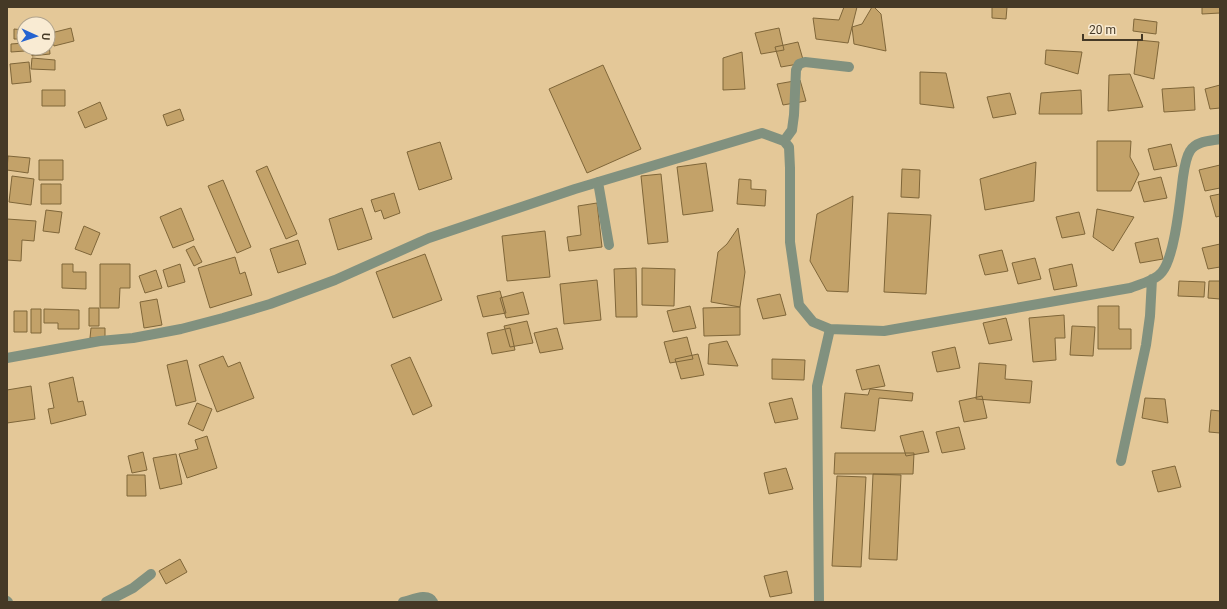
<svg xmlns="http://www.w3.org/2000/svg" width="1227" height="609" font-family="Roboto,sans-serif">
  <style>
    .building { fill: #c3a269; stroke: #7f6639 }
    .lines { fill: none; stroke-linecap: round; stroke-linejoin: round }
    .minor { stroke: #81917f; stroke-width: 10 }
  </style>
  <rect width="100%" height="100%" fill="#e4c898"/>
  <path class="building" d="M844,7h13l-9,36 -32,-4 -3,-21 26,2z
    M872,7h2l7,7 5,37 -32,-7 -2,-17 10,-3z
    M992,7h15l-1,12 -14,-1z
    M1202,7h18v6l-18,1z
    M1134,19l23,3 -1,12 -23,-3z
    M71,28l3,13 -20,5 -3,-13z
    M779,28l5,22 -23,4 -6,-21z
    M14,29l10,1v9h-10z
    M1138,40l21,2 -5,37 -20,-5z
    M798,42l6,21 -23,4 -6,-20z
    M24,43l1,8 -14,1v-8z
    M48,43h1l1,11 -18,2v-8h16z
    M1046,50l36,2 -4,22 -33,-10z
    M742,52l3,37 -22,1v-32z
    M32,58l23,2v10l-24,-1z
    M29,62l2,20 -19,2 -2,-20z
    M603,65l38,84 -54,24 -38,-84z
    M920,72l26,1 8,35 -34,-4z
    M1130,74l13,33 -35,4 1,-36z
    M800,80l6,21 -23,4 -6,-21z
    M1220,85v23l-10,1 -5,-20z
    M1194,87l1,23 -31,2 -2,-23z
    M42,90h23v16h-23z
    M1081,90l1,24h-43l2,-21z
    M1010,93l6,21 -23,4 -6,-21z
    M100,102l7,17 -22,9 -7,-16z
    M180,109l4,11 -17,6 -4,-11z
    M1097,141h34l-1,16 9,17 -8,17h-34z
    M440,142l12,37 -33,11 -12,-38z
    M1171,144l6,22 -23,4 -6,-21z
    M8,156l22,2 -2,15 -21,-3z
    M39,160h24v20h-24z
    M1036,162l-2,39 -49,9 -5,-31z
    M706,163l7,48 -30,4 -6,-48z
    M1220,165v23l-15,3 -6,-21z
    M267,166l30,68 -11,5 -30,-68z
    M902,169l18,1 -1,28 -18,-1z
    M661,174l7,68 -20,2 -7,-68z
    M12,176l22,3 -3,26 -22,-3z
    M1161,177l6,21 -23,4 -6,-20z
    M739,179l12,1v9l15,1 -1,16 -28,-2z
    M223,180l28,67 -14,6 -29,-67z
    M41,184h20v20h-20z
    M394,193l6,20 -16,6 -3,-9 -6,2 -4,-12z
    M1220,194v22l-4,1 -6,-21z
    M853,196l-5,96 -21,-1 -17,-30 7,-47z
    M597,203l5,44 -33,4 -2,-14 14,-2 -3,-29z
    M181,208l13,32 -21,8 -13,-31z
    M362,208l10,31 -34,11 -9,-31z
    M1097,209l37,8 -21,34 -20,-14z
    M46,210l16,2 -3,21 -16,-2z
    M1079,212l6,22 -23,4 -6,-21z
    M888,213l43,2 -5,79 -42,-2z
    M7,219l29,2 -2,20 -12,-1 -1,21 -14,-1z
    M84,226l16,7 -9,22 -16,-6z
    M738,228l7,44 -5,35 -29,-5 7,-50 9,-8z
    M545,231l5,46 -43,4 -5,-45z
    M1158,238l5,21 -23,4 -5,-20z
    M298,240l8,24 -28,9 -8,-24z
    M1220,244v23l-12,2 -6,-21z
    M194,246l8,16 -8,4 -8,-16z
    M1002,250l6,21 -23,4 -6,-20z
    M425,254l17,46 -49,18 -17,-46z
    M235,257l5,17 5,-2 7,23 -42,13 -12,-40z
    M1035,258l6,21 -23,5 -6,-21z
    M62,264h11v8h13v17l-24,-1z
    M100,264h30v24h-10l-1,20h-19z
    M180,264l5,18 -17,5 -5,-17z
    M1072,264l5,22 -23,4 -5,-21z
    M636,268l1,49h-21l-2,-48z
    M642,268l33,1 -1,37 -32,-1z
    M156,270l6,18 -17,5 -6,-17z
    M597,280l4,40 -37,4 -4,-40z
    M1179,281l26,1 -1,15 -26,-1z
    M1209,281h11v18l-12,-1z
    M500,291l6,22 -23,4 -6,-21z
    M523,292l6,22 -23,4 -6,-20z
    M780,294l6,21 -23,4 -6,-20z
    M157,299l5,26 -18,3 -4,-26z
    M690,306l6,22 -23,4 -6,-21z
    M1098,306h21v23h12v20h-33z
    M740,307v28l-36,1 -1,-28z
    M89,308h10v18h-10z
    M31,309h10v24h-10z
    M44,309l35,1v19h-21v-6h-14z
    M14,311h13v21h-13z
    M1064,315l1,23h-10l1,22 -23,2 -4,-44z
    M1006,318l6,22 -23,4 -6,-21z
    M527,321l6,22 -23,4 -6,-21z
    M1072,326l23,1 -2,29 -23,-1z
    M91,328h14v10h-15z
    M510,328l5,22 -23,4 -5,-21z
    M557,328l6,21 -23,4 -6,-20z
    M687,337l6,22 -23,4 -6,-21z
    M727,341l11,25 -30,-2 1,-20z
    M955,347l5,21 -23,4 -5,-20z
    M698,354l6,21 -23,4 -6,-20z
    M223,356l5,11 12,-5 14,36 -37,14 -18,-47z
    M410,357l22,49 -19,9 -22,-50z
    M772,359l33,1 -1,20 -32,-1z
    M187,360l9,41 -20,5 -9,-41z
    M979,363l27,2 -1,14 27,2 -2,22 -54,-4z
    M879,365l6,21 -23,4 -6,-20z
    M73,377l5,25 5,-1 3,14 -35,9 -3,-15 6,-1 -5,-25z
    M31,386l4,33 -28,4v-33z
    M870,389l43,4 -1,8 -33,-3 -4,33 -34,-3 4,-35 23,2z
    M982,396l5,22 -23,4 -5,-21z
    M792,398l6,21 -23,4 -6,-20z
    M1145,398l20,1 3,24 -26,-5z
    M197,403l15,6 -9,22 -15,-7z
    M1211,410l9,1v22l-11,-1z
    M959,427l6,22 -23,4 -6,-21z
    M923,431l6,21 -23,4 -6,-20z
    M207,436l10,32 -30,10 -8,-24 19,-5 -3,-9z
    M143,452l4,18 -15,3 -4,-17z
    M835,453h79l-1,21h-79z
    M176,454l6,30 -22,5 -7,-31z
    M1175,466l6,21 -23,5 -6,-21z
    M786,468l7,21 -24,5 -5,-21z
    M873,474l28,1 -4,85 -28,-1z
    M127,475h18l1,21h-19z
    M837,476l29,1 -5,90 -29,-1z
    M180,559l7,13 -21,12 -7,-13z
    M787,571l5,22 -22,4 -6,-21z"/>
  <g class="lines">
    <path class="minor" d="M784,141l8,-11 2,-15 2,-45 3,-6 6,-2 44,5
      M598,182l11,63
      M7,358l93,-17 33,-3 48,-9 42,-11 47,-14 65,-24 94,-42 146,-49 187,-56 22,8 5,6 1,21v74l9,63 14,17 17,7 54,2 246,-43c10,-4 25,-7 32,-16 13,-16 18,-72 21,-95 1,-7 3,-20 7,-26 6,-10 20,-10 30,-12
      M1121,461l25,-116 4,-29 2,-37
      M7,601l1,1
      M106,602l27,-14 18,-14
      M403,602c9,-2 25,-10 30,0
      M819,602l-2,-216 13,-57"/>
  </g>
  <rect width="1227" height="609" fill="none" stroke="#453926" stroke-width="16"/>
  <g transform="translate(36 36) rotate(93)"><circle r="19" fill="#f9ebd3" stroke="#b1a48e"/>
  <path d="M0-3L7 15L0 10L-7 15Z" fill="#2563d0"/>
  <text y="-6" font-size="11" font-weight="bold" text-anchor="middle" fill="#453926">U</text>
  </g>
  <path d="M1083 34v6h59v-6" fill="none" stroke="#453926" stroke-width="2"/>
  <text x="1089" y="34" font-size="12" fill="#453926" stroke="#f9ebd3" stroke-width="3" paint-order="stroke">20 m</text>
</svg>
